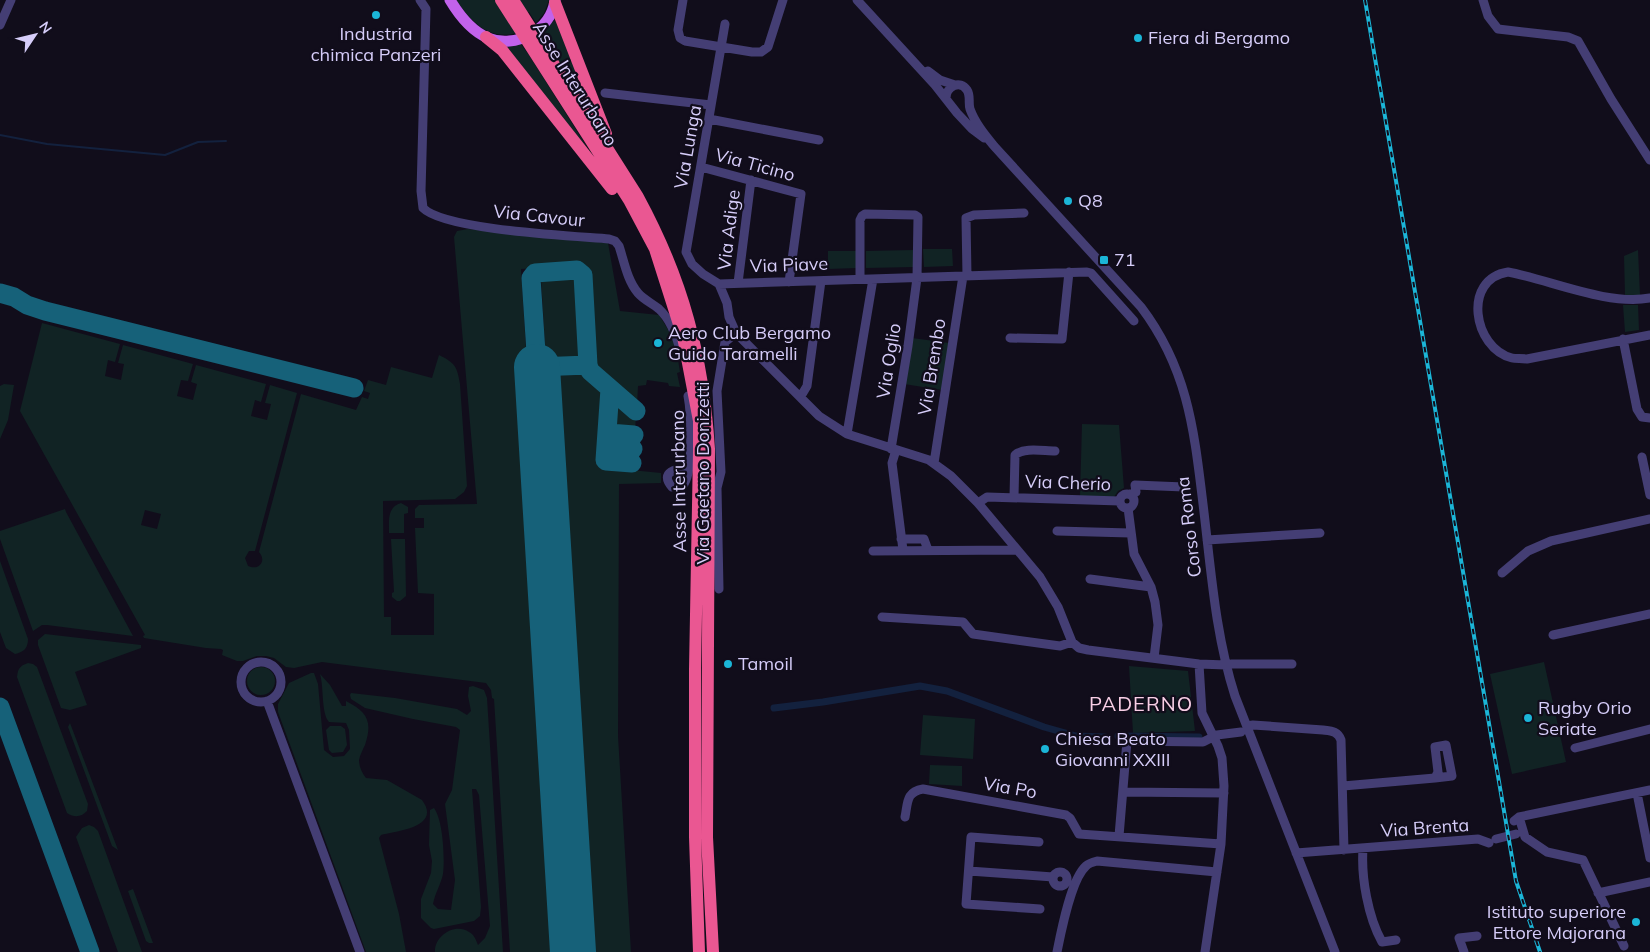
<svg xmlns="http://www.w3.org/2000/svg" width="1650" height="952" font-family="Mulish,sans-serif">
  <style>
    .green { fill: #112324; fill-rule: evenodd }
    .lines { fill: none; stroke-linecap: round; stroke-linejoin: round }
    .stream { stroke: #13213e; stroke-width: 2 }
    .canal { stroke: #13213e; stroke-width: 7 }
    .taxiway { stroke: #166179; stroke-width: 19 }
    .runway { stroke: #166179; stroke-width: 46 }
    .minor { stroke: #443e74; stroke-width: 9 }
    .major { stroke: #c262eb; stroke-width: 11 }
    .highway { stroke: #ea5792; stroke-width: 12 }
    .rail-casing { stroke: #1bb5d7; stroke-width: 4 }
    .rail { stroke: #110d1b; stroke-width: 2; stroke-dasharray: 5.5; stroke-linecap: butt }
    .poi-dot { fill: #1bb5d7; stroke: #110d1b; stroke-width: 2 }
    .labels { text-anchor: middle; stroke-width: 4.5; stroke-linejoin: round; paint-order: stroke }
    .poi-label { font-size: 18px; fill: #d6cdf9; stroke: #110d1b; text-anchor: start }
    .street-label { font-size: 18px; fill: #d6cdf9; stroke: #110d1b }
    .quarter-label { font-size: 20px; letter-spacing: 1px; fill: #f9cfe6; stroke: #110d1b }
  </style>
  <rect width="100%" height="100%" fill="#110d1b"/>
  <path class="green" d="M456,0h40l21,33c-29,8 -46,-12 -61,-33z
    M519,0h30l-5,13 -8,10 -7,-11 -2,1z
    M555,20l41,102 -46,-75 1,-1 -9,-15z
    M520,43l9,12 63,100 -85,-108z
    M468,229l140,14 12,68 39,4 16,26 5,31 -3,1 3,14 -11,-1 -1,-3 -21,-3 -1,5 -8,1 -1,21 -38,-32 -6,-9 -7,-101 -65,4 43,683h-54l-16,-253 -2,-1 -1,-8 -5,-7 -164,-21 -28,6 -8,-1 -12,-9 -8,-2h-9l-14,5h-6l-15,-6 1,-5 -2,-1 -15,-1 -62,-10 -1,-2 2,-1 -125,-224 22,-88 78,21 -5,18 -7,-2 -3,16 16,4 3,-16 -6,-1 5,-18 70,19 -5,17 -7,-1 -4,16 16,4 4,-16 -6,-2 5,-17 70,19 -5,18 -6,-2 -4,16 16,4 4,-16 -6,-1 5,-18 27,8 -42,158h-6l-4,7 3,8c11,5 19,-5 11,-14l42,-158 55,16 6,-13 6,2 2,-6 -6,-2 4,-11 18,5 5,-18 41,11 7,-23c16,8 18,11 21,29l7,102 -3,6 -9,7 -72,2 1,116h7v18h43v-41l-16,-1 -3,-65h9v-10h-9v-9l4,-4 58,-1 -23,-267 3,-6zM145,510l16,4 -4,15 -16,-4z
    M923,249h29l1,17 -29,1z
    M914,250v17l-48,1v-17z
    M1638,250l2,45h-15l-1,-39z
    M828,251h28l1,17 -29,1z
    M574,274l4,2 1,5 4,70c-6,14 -23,11 -37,11l-5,-84 3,-3z
    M1623,305h15l1,25 -14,2z
    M912,338l37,5 -7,47 -38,-6z
    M576,369l10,4 20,17 -6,74 31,3v3l30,3v10l-42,1 -1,252 13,216h-48l-36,-578c6,-7 20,-5 29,-5z
    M4,384l10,1 -6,35 -8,19v-53z
    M613,396l23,20 -1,15 -19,-2 -5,-5z
    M1082,424l37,1 5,63 -6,3 -4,6 -34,-1z
    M401,503l7,4v6l-4,1v19h-15c0,-12 -2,-26 12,-30z
    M65,509l1,3 67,124 -86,-11h-5l-9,6 -33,-92v-8z
    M391,539h14l1,57 -6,5h-3l-5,-4v-4l2,-1z
    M0,561l28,78c0,9 -4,13 -13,15l-9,-6 -6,-16z
    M45,634l96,11v3l-66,24 12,33 -17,5 -9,-2 -23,-63v-5z
    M1544,662l22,100 -54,12 -22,-100z
    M28,663l5,1 4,3 51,137 -1,7c-6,6 -12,7 -20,2l-50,-136c1,-8 2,-11 11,-14z
    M1129,666l59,5 7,60 -62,2z
    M247 681a14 14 0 1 1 28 0a14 14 0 1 1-28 0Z
    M311,673h3l4,11 6,66 9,7 11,-1 6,-7 -1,-19 -3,-7 -17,-1c-8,-9 -5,-35 -9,-48l10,11 12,21h4v-5c21,11 27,20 19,44 -2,4 -5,10 -6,15 0,7 3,13 7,18l21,2 35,20c20,27 -25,31 -41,35l-2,3 20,76 7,38h-40l-88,-240v-8l11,-21z
    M473,686l11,4 3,8 16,254h-68c-1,-16 20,-30 34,-20 5,2 7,8 9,13l7,-7 5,-12 -11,-131 -3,-6h-4l9,118 -1,9 -6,5 -40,8 -3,-1 -10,-10v-19l10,-26 1,-12 -3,-16 1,-35 4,-2c9,12 11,50 9,66 -2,10 -8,19 -10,30l5,5 13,1 4,-30 -10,-76 7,-14 8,-60 -4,-3 -43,-8 -48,-11 -14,-9 -1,-4 1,-2 44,5 62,11 10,6 4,-4 -3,-15 1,-9z
    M923,715l52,4 -2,40 -53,-4z
    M70,723l48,127 -6,-4 -44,-119z
    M330,726h11l4,3 2,16 -4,7 -11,1 -3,-3 -3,-20z
    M930,765l32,1v20l-33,-2z
    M89,825l5,2 4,4 44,121h-24l-42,-115 6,-9z
    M133,889l20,54h-4l-3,-2 -18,-50z"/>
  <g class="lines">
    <path class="stream" d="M0,135l47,9 118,11 33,-13 28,-1"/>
    <path class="canal" d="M774,708l49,-6 97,-16 27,5 97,36 32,9 29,1
      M1118,736l81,1"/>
    <path class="taxiway" d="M0,293l14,4 13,8 18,6 309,77
      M588,365l-51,2 -6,-89 4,-5 42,-3 6,5 5,90 2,6 46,40
      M610,389l-5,71 1,1 26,2
      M607,431l2,2 25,2
      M606,445l2,2 25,2
      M0,707l90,245"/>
    <path class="runway" d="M537,367l36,585"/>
    <path class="minor" d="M420,0l6,9 -5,182 2,17c21,22 151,28 186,31l6,2 4,5c5,15 8,34 19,47 6,7 14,10 21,16 10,9 17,25 20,37
      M683,0l-5,30 2,8 5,3 67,11h9l7,-5 15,-47
      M857,0l78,85 22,28 15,16 12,9
      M1483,0l5,16 10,13 70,8 10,4 33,58 39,61
      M725,24l-39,228 6,12 11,10 16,10 8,19 2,14 7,16 83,83 28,18 82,26 22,16 27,27 62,74 18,30 14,35 7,6 9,2 111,14 27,1 6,-1h60
      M0,25l11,-25
      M928,71l12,9 15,5
      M605,93l106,12
      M946,98c0,-11 14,-19 21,-8 4,6 1,13 3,19 5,14 15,26 24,37l147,161c47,62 53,123 62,197 8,65 12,130 32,192l100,256
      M709,119l110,21
      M701,167l100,27 -12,88
      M967,276l-1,-58 8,-3 50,-2
      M860,279v-59l2,-4 3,-2 50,1 3,2 -1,61 -9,68 -17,103
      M738,283l13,-103
      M719,284l368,-12 4,1 43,48
      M1650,298c-42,8 -100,-18 -142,-26 -46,7 -35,76 4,86 4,1 10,0 15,1l123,-24
      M1010,338l52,1 7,-67
      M1623,339l14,70 5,8 8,1
      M688,396c3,16 6,78 -5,89 -3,3 -7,2 -11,2 -13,-15 4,-19 17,-18
      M801,396l6,-10 14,-105
      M847,434l26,-155
      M896,450l-4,13 11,87
      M1642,457l8,38
      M934,463l29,-187
      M1120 501a7 7 0 1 1 14 0a7 7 0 1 1-14 0Z
      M1131,494l5,-2 -1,-7 49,2
      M1014,497l1,-42c9,-8 28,-4 40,-4
      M978,503l9,-6 133,4
      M1128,508l6,46 17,33 4,15 3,23 -4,33
      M1057,531l73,2
      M901,539h23l4,11
      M1207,540l113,-7
      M873,551l144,-1
      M1502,573l26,-22 23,-10 99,-22
      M1090,579l61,8
      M719,589l-2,-101 4,-16 -4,-81 8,-49 11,-9
      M882,617l81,5 10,12 87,12 12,-4
      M1553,635l97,-21
      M241 682a20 20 0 1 1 40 0a20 20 0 1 1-40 0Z
      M1199,664l3,49 16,33 4,12 2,28 -3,58 -16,108
      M267,701l93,251
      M1247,726l6,-1 70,5c8,1 15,1 18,10l3,110
      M1575,748l75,-19
      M1343,786l92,-8 3,-6 -3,-25 11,-2 6,31 -17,2
      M1123,792l101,1
      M1637,793l13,65
      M905,817c3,-15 1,-25 18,-28l143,26 4,3 9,16 142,10
      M1519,817l6,20 22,15 36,8 41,86
      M1514,821l5,-4 131,-27
      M1119,836l8,-95 76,1 14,-7 24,-3
      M1496,839l20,-5
      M1039,842l-68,-5 -5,67 74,5
      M1363,849c-2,28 5,68 19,93l14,-2
      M1296,853l182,-14 11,4
      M969,871l84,6
      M1053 879a7 7 0 1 1 14 0a7 7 0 1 1-14 0Z
      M1598,893l52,-11
      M1057,952c4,-20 14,-73 29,-86 3,-3 7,-4 11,-5l120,11
      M1464,952l-5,-14 18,-2"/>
    <path class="major" d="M450,0c9,15 21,31 38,38 27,11 63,-7 67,-38"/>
    <path class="highway" d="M501,0l128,200 26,49 28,88 16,84v30l-4,218v168l4,115
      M513,0l125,197c45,83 65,159 71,252l-2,388 6,115
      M555,3l51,131
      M486,37l16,13 110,139"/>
    <defs>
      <path id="rail" d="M1365,0l151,881 24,71"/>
    </defs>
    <use href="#rail" class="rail-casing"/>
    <use href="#rail" class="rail"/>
  </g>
  <g class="poi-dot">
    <circle cx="376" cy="15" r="5"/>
    <circle cx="1138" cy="38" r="5"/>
    <circle cx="1068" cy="201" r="5"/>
    <rect x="1099" y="255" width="10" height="10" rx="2.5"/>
    <circle cx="658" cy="343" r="5"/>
    <circle cx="728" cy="664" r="5"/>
    <circle cx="1528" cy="718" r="5"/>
    <circle cx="1045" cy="749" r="5"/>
    <circle cx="1636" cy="922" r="5"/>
  </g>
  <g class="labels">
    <g class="poi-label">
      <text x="376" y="40" text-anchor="middle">Industria<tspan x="376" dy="21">chimica Panzeri</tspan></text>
      <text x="1148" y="44">Fiera di Bergamo</text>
      <text x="1078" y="207">Q8</text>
      <text x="1114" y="266">71</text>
      <text x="668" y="339">Aero Club Bergamo<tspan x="668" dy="21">Guido Taramelli</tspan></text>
      <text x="738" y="670">Tamoil</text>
      <text x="1538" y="714">Rugby Orio<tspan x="1538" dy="21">Seriate</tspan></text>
      <text x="1055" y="745">Chiesa Beato<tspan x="1055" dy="21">Giovanni XXIII</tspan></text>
      <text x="1626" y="918" text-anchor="end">Istituto superiore<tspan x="1626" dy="21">Ettore Majorana</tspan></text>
    </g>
    <g class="street-label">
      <text transform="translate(575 84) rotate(58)" y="6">Asse Interurbano</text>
      <text transform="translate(688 147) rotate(-80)" y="6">Via Lunga</text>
      <text transform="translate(755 165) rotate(15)" y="6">Via Ticino</text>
      <text transform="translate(539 216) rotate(6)" y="6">Via Cavour</text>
      <text transform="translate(729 230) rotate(-83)" y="6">Via Adige</text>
      <text transform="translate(789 265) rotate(-2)" y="6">Via Piave</text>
      <text transform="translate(889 361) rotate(-81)" y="6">Via Oglio</text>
      <text transform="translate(932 367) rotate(-81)" y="6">Via Brembo</text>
      <text transform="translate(703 473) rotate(-90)" y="6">Via Gaetano Donizetti</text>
      <text transform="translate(679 481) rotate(-91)" y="6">Asse Interurbano</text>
      <text transform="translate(1068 483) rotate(2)" y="6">Via Cherio</text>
      <text transform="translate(1189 527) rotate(-97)" y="6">Corso Roma</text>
      <text transform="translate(1010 788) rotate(10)" y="6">Via Po</text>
      <text transform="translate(1425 828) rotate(-4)" y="6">Via Brenta</text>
    </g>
    <g class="quarter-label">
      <text x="1141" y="711">PADERNO</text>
    </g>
  </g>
  <g transform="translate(35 35) rotate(55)" stroke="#110d1b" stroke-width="4" paint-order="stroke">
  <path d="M0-4L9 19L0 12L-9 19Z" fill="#d6cdf9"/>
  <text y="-8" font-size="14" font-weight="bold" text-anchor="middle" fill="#d6cdf9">N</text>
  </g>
</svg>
